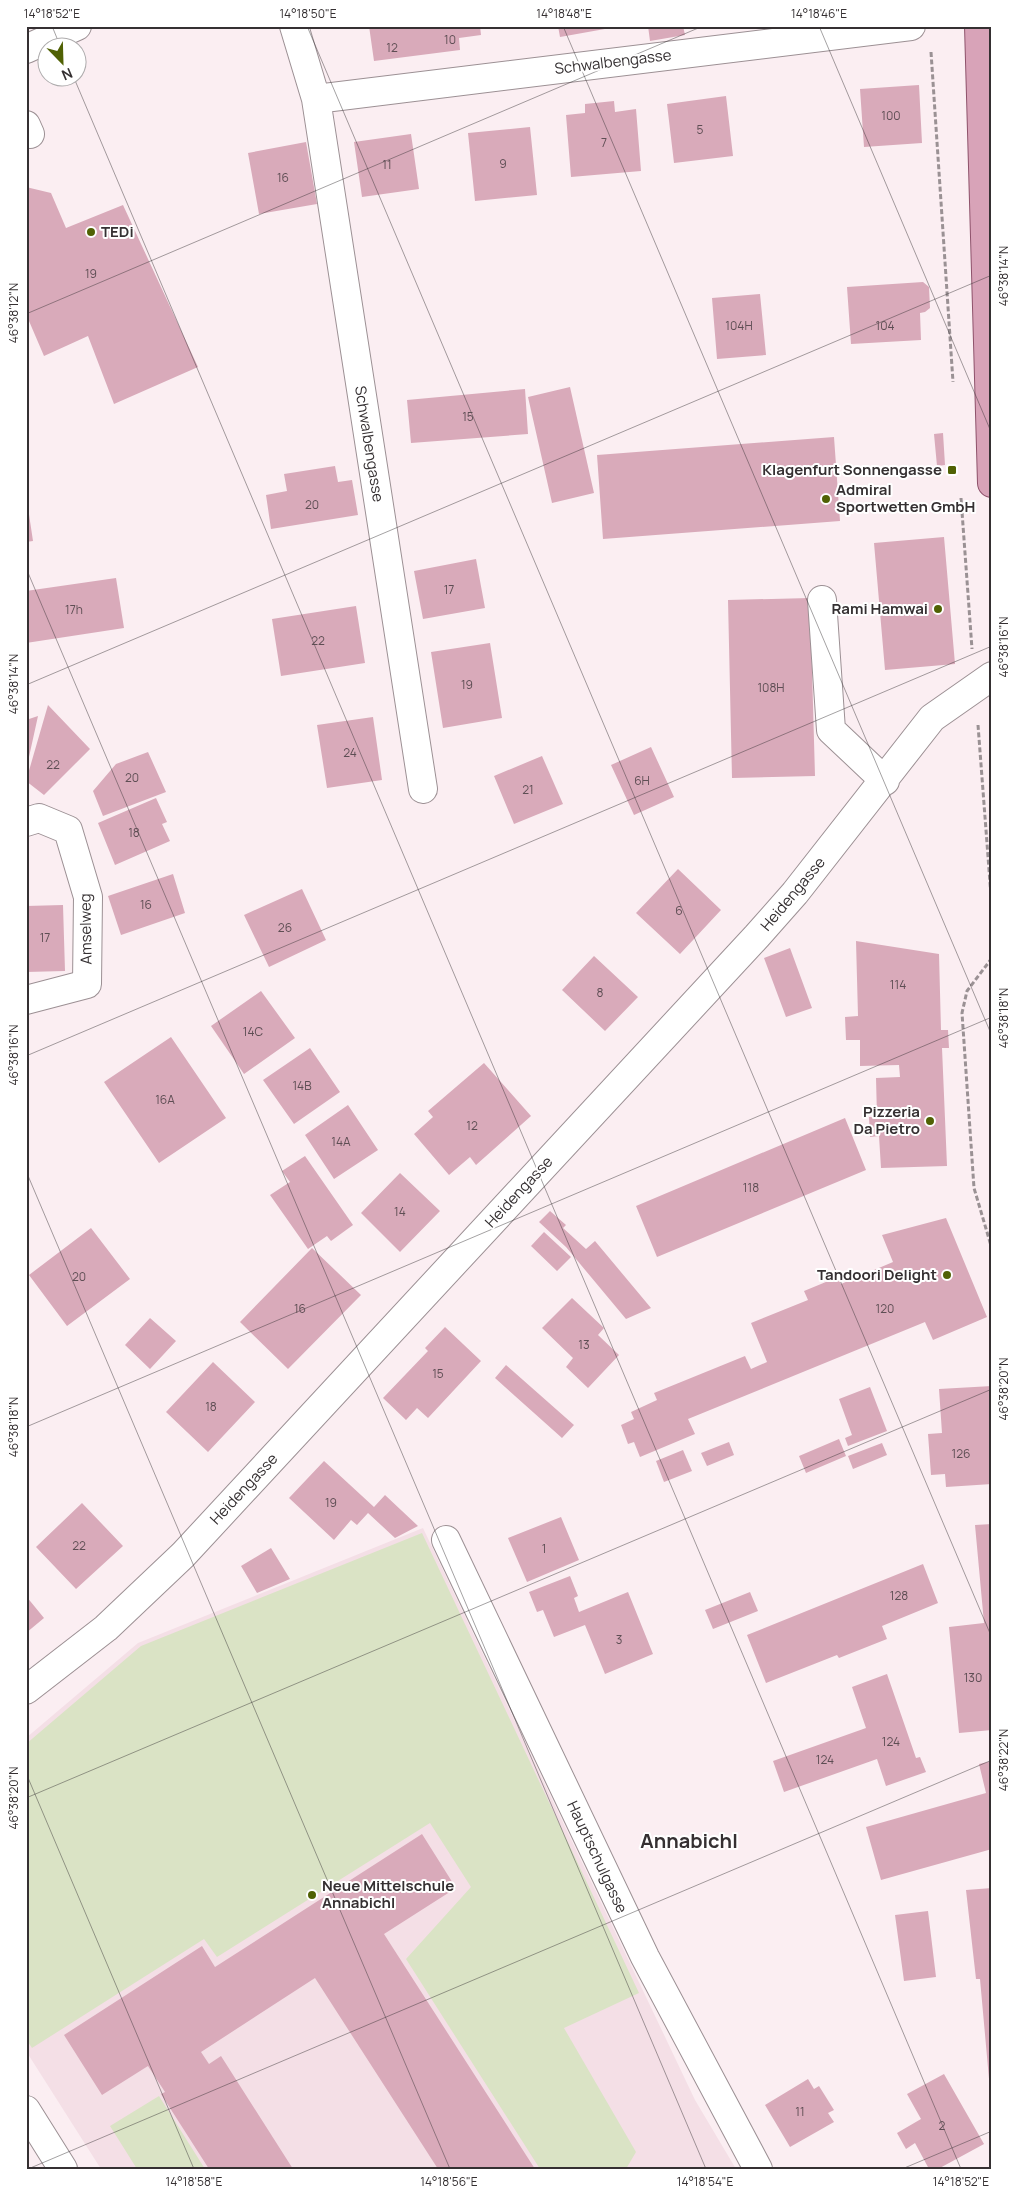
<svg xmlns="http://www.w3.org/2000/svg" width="1018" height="2195" font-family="Manrope,sans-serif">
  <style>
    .built { fill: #f4dfe6 }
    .green { fill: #dae3c5 }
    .building { fill: #d9aaba }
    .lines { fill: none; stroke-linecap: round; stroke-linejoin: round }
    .minor-casing { stroke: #9c9094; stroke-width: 30 }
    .major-casing { stroke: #8e526b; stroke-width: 30 }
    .path { stroke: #9a9194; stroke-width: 3; stroke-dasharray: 5 2.5; stroke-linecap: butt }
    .minor { stroke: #fff; stroke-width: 28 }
    .major { stroke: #d8a3b8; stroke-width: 28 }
    .ticks { fill: none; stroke: #353032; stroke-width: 1; stroke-opacity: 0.45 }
    .poi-dot { fill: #506104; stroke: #fff; stroke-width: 2 }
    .labels { text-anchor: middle; stroke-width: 4; stroke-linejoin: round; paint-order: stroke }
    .number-label { font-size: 12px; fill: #5e4e54 }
    .street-label { font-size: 15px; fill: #353032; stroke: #fff }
    .poi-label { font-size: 15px; font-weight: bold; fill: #353032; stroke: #fff; text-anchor: end }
    .district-label { font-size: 20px; font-weight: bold; fill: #353032; stroke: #fff }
    .neatline { fill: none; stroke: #353032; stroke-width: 2 }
    .ticks-label { font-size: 12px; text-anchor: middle; fill: #353032 }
  </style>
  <rect width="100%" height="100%" fill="#fbeef2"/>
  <path class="built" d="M423,1528l272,572 41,69h-635l-75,-118v-313l112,-95z"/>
  <path class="green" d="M422,1533l217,460 -75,35 72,124 -10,17h-86l-134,-210 65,-72 -41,-64 -213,134 -13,-18 -172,109 -6,-9v-295l115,-98z
    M159,2096l46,73h-68l-27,-43z"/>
  <path class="building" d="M369,26h111l1,9 -22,3 1,12 -86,11z
    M558,26h58v1l-56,10z
    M648,26h35l2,9 -35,6z
    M919,85l3,58 -58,4 -4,-58z
    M726,96l7,60 -59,7 -7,-59z
    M614,101l1,11 21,-3 5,62 -70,6 -5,-62 19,-2v-9z
    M530,127l7,68 -62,6 -7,-68z
    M411,134l8,55 -57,8 -8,-55z
    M306,142l11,62 -58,10 -11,-61z
    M26,187l25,6 15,35 57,-23 75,162 -84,37 -26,-68 -44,20 -15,-35 -3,1z
    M923,282l6,5 1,21 -5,4 -5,1 1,27 -70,4 -4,-57z
    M760,294l6,61 -49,4 -5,-61z
    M570,387l24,106 -42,10 -24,-106z
    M525,389l3,45 -117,9 -4,-43z
    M943,433l2,32 -8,1 -3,-32z
    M834,437l6,84 -237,18 -6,-84z
    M335,466l3,16 14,-2 6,35 -87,14 -5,-34 21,-4 -3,-17z
    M27,501l6,40 -7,1v-40z
    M944,537l11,127 -70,6 -11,-127z
    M476,559l9,49 -62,11 -9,-48z
    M116,578l8,50 -98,15v-52z
    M810,598l5,178 -83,2 -4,-178z
    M356,606l9,57 -84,13 -9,-57z
    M490,643l12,75 -59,10 -12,-76z
    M48,705l42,44 -46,46 -18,-14z
    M38,716l-11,50h-1v-46z
    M373,717l9,63 -55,8 -10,-63z
    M651,747l23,50 -40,18 -23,-50z
    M148,752l18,40 -63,24 -10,-25 23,-27z
    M542,756l21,48 -49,20 -20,-48z
    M156,798l11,24 -5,2 8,17 -55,24 -17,-42z
    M678,869l43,41 -41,44 -44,-41z
    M173,874l12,39 -64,22 -13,-39z
    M302,889l24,51 -57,27 -25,-52z
    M63,905l2,66 -39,1v-66z
    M856,941l83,13 2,76h7l1,18h-7l5,118 -66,2 -2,-32 -9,1 -1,-20h8l-1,-39 24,-1 -1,-12 -39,1v-26h-14l-1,-23 13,-1z
    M790,948l22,60 -26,9 -22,-59z
    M594,956l44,41 -33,34 -43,-41z
    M261,991l34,47 -51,36 -33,-48z
    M171,1037l55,81 -67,45 -55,-81z
    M310,1048l30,44 -46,32 -31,-44z
    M484,1063l47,53 -55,49 -6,-8 -21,18 -35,-41 19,-17 -5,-6z
    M348,1105l30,45 -44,29 -29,-44z
    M845,1118l21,52 -209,87 -21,-51z
    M305,1156l48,69 -22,16 -4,-5 -19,13 -38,-54 20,-13 -8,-11z
    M400,1173l40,38 -40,41 -39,-39z
    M550,1211l16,14 -3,3 23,21 9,-8 56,67 -25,11 -60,-72 -27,-25z
    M946,1218l41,99 -54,23 -8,-18 -237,97 7,15 -55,23 -6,-15 -6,2 -7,-19 13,-6 -3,-7 26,-12 -3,-7 91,-37 6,13 16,-7 -16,-39 57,-23 -4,-9 34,-14 3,7 52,-22 -11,-27z
    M91,1228l39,51 -63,47 -38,-51z
    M544,1232l27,25 -14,14 -26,-25z
    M312,1248l49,47 -73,74 -48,-47z
    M572,1298l32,30 -6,7 21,20 -31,33 -22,-21 7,-9 -31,-30z
    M150,1318l26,23 -26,28 -25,-24z
    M445,1327l36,34 -53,57 -11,-10 -11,12 -23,-22 45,-47 -3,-3z
    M213,1362l42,40 -47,50 -42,-40z
    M506,1365l68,60 -12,13 -67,-60z
    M992,1386v98l-46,3 -1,-13 -14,1 -3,-41 14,-1 -3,-44z
    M870,1387l17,44 -39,15 -3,-8 7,-3 -13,-36z
    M839,1439l7,17 -40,17 -7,-17z
    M729,1442l5,13 -27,11 -6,-13z
    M882,1443l5,12 -34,14 -5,-13z
    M683,1450l9,21 -28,11 -8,-21z
    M324,1461l50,46 11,-12 33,31 -23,12 -27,-25 -11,12 -6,-5 -17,20 -45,-42z
    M82,1503l41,43 -47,43 -40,-42z
    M561,1517l18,43 -52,22 -19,-44z
    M992,1524v206l-33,3 -10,-106 35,-4 -9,-98z
    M271,1548l19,31 -33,14 -16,-27z
    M923,1564l15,39 -56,23 5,13 -48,19 -2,-3 -71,28 -19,-48z
    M570,1576l8,20 -4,2 5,14 49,-20 25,62 -48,20 -20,-49 -31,12 -11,-27 -6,2 -8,-20z
    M750,1592l8,19 -45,18 -8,-19z
    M26,1596l18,22 -18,15z
    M887,1674l29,84 4,-1 6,15 -40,14 -9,-27 -93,33 -11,-31 93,-33 -14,-41z
    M992,1761v88l-111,31 -15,-53 120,-34 -7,-29z
    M422,1834l34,54 -72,46 151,235h-97l-123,-191 -114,74 8,12 12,-8 72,113h-84l-48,-75 4,-2 -17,-26 -46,29 -38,-60 138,-89 13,21z
    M992,1888v202h-2l-10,-111h-4l-10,-89z
    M928,1911l8,66 -32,4 -9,-66z
    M944,2074l40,70 -46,25h-9l-14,-26 -9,6 -9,-16 24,-14 -14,-25z
    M808,2079l6,10 5,-3 15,24 -6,3 6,9 -44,25 -25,-42z"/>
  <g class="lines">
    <defs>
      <path id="minor" d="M294,26l22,73 107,690
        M26,49l51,-23
        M316,99l595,-73
        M26,125l4,9
        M822,600l9,130 54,51
        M26,822l13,-4 29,12 20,67 -1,87 -61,16
        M446,1540l199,417 113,212
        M26,1690l80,-62 77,-73 574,-619 38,-43 137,-175 60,-42
        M26,2110l37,59"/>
      <path id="major" d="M979,26l13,457"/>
    </defs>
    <use href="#minor" class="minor-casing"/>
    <use href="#major" class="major-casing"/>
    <path class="path" d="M931,52l22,330
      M961,498l11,151
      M978,725l14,184
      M992,958l-25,33 -5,22 12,175 18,61"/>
    <use href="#minor" class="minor"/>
    <use href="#major" class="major"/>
  </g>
  <path class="ticks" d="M52,26l9,22M307,26l685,1612M563,26l429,1010M819,26l173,408M74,78l887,2091M26,314l677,-288M26,568l680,1601M26,685l966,-410M26,1056l966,-410M26,1171l424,998M26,1427l966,-410M26,1773l168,396M26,1798l966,-409M28,2169l964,-409M902,2169l90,-38"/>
  <g class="poi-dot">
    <circle cx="91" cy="232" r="5"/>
    <rect x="947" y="465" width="10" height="10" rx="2.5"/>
    <circle cx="826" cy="499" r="5"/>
    <circle cx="938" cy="609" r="5"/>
    <circle cx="930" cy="1121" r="5"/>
    <circle cx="947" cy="1275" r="5"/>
    <circle cx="312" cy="1895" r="5"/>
  </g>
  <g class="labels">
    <g class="number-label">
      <text x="450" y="44">10</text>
      <text x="392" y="52">12</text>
      <text x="891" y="120">100</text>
      <text x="700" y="134">5</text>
      <text x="604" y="147">7</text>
      <text x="503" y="168">9</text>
      <text x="387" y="169">11</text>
      <text x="283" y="182">16</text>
      <text x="91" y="278">19</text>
      <text x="739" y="330">104H</text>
      <text x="885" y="330">104</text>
      <text x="468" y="421">15</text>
      <text x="312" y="509">20</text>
      <text x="449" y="594">17</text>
      <text x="74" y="614">17h</text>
      <text x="318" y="645">22</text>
      <text x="467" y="689">19</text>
      <text x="771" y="692">108H</text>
      <text x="350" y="757">24</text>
      <text x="53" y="769">22</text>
      <text x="132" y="782">20</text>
      <text x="642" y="785">6H</text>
      <text x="528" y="794">21</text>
      <text x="134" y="837">18</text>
      <text x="146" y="909">16</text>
      <text x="679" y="915">6</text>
      <text x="285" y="932">26</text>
      <text x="45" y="942">17</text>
      <text x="898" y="989">114</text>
      <text x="600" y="997">8</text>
      <text x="253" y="1036">14C</text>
      <text x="302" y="1090">14B</text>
      <text x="165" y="1104">16A</text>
      <text x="472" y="1130">12</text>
      <text x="341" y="1146">14A</text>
      <text x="751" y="1192">118</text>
      <text x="400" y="1216">14</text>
      <text x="79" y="1281">20</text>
      <text x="300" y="1313">16</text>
      <text x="885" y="1313">120</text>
      <text x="584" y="1349">13</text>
      <text x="438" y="1378">15</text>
      <text x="211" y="1411">18</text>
      <text x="961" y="1458">126</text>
      <text x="331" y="1507">19</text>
      <text x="79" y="1550">22</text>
      <text x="544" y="1553">1</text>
      <text x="899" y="1600">128</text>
      <text x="619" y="1644">3</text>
      <text x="973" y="1682">130</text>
      <text x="891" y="1746">124</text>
      <text x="825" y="1764">124</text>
      <text x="800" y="2116">11</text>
      <text x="942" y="2130">2</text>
    </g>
    <g class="street-label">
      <text transform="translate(613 62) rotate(-7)" y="5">Schwalbengasse</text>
      <text transform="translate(369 444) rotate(81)" y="5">Schwalbengasse</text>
      <text transform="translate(793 894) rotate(-50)" y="5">Heidengasse</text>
      <text transform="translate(86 929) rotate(-91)" y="5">Amselweg</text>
      <text transform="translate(519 1192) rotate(-47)" y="5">Heidengasse</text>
      <text transform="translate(244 1489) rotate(-47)" y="5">Heidengasse</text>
      <text transform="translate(597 1857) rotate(65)" y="5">Hauptschulgasse</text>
    </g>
    <g class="poi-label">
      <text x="101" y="237" text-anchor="start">TEDi</text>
      <text x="942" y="475">Klagenfurt Sonnengasse</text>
      <text x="836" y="495" text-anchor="start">Admiral<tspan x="836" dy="17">Sportwetten GmbH</tspan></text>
      <text x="928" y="614">Rami Hamwai</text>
      <text x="920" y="1117">Pizzeria<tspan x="920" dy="17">Da Pietro</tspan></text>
      <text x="937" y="1280">Tandoori Delight</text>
      <text x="322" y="1891" text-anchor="start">Neue Mittelschule<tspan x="322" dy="17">Annabichl</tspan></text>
    </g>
    <g class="district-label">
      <text x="689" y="1848">Annabichl</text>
    </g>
  </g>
  <rect width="1018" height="2195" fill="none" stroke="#ffffff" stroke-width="55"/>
  <g transform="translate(62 62) rotate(157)"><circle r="24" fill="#ffffff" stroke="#aeacad"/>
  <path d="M0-4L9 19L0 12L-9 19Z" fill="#506104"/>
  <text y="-8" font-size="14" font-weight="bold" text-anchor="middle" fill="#353032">N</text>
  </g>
  <rect x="28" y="28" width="962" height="2140" class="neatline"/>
  <g class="ticks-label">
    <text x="52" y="18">14°18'52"E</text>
    <text x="308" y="18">14°18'50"E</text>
    <text x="564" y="18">14°18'48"E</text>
    <text x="819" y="18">14°18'46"E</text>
    <text transform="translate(1004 276) rotate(-90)" y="4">46°38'14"N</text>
    <text transform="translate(14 313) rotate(-90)" y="4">46°38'12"N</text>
    <text transform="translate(1004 647) rotate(-90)" y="4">46°38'16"N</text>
    <text transform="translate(14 684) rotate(-90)" y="4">46°38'14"N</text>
    <text transform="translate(1004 1018) rotate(-90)" y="4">46°38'18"N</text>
    <text transform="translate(14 1055) rotate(-90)" y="4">46°38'16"N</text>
    <text transform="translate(1004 1389) rotate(-90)" y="4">46°38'20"N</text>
    <text transform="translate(14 1427) rotate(-90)" y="4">46°38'18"N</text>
    <text transform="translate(1004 1760) rotate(-90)" y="4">46°38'22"N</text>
    <text transform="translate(14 1798) rotate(-90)" y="4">46°38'20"N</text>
    <text x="194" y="2186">14°18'58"E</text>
    <text x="449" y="2186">14°18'56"E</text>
    <text x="705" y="2186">14°18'54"E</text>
    <text x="961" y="2186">14°18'52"E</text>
  </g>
</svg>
